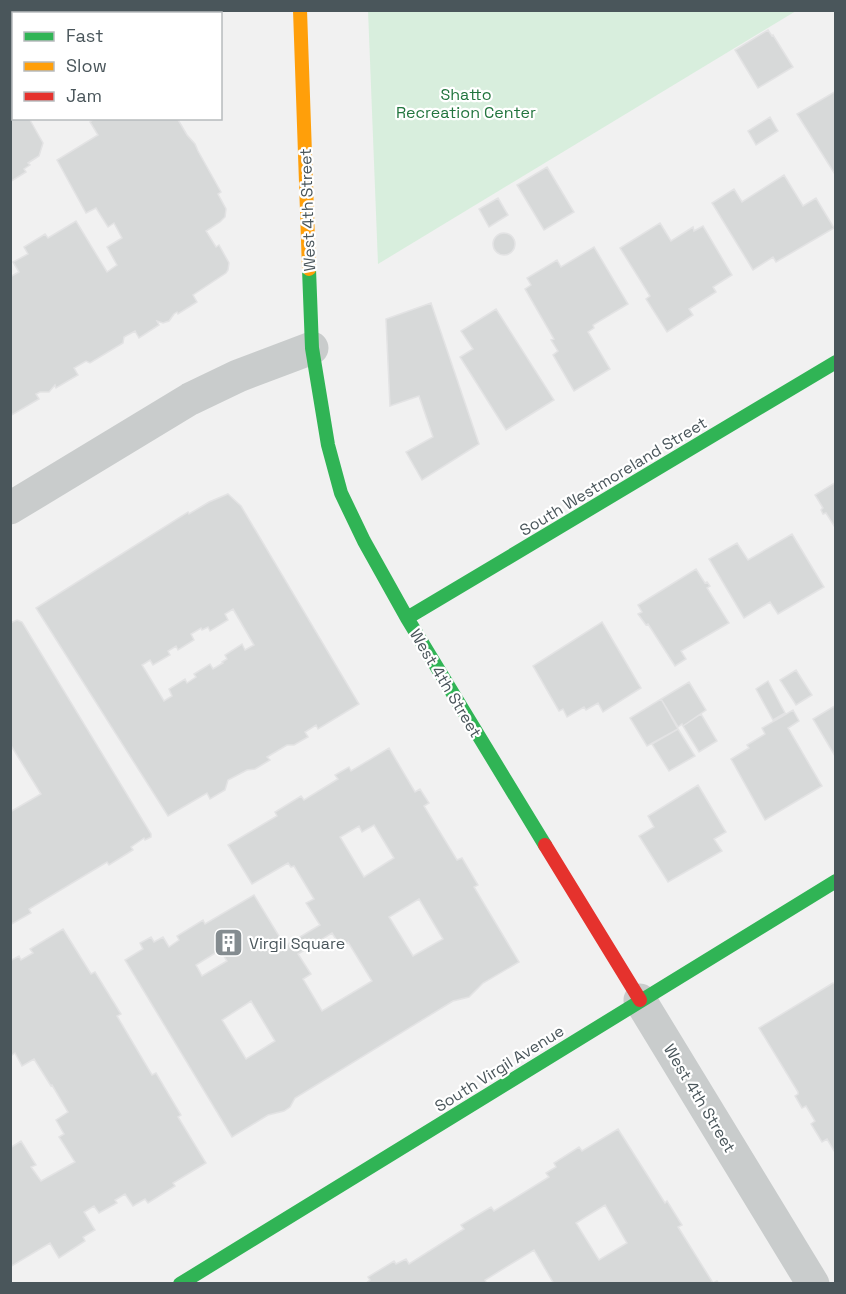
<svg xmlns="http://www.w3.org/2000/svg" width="846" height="1294" font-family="'Space Grotesk',sans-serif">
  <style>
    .green { fill: #d8eedd }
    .building { fill: #d7d9d9; stroke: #e3e3e4; stroke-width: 1.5; fill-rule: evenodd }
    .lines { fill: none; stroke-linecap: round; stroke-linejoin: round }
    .street { stroke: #c9cccc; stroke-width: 33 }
    .fast { stroke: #30b455; stroke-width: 14 }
    .slow { stroke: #ff9f0a; stroke-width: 14 }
    .jam { stroke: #e5322d; stroke-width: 14 }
    .labels { text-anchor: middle; stroke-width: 4.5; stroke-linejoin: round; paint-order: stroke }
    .park-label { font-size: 16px; fill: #22753e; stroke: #fff }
    .street-label { font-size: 16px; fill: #4a565b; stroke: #fff }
    .poi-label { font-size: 16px; fill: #4a565b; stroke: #fff; text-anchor: start }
  </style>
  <rect width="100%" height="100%" fill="#f1f1f1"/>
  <path class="green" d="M368,10h428v1l-418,253z"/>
  <path class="building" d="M98,10h117v4h-117z
    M768,30l4,6 1,-1 20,32 -35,21 -23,-38z
    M10,40l4,5v73h18l-2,2 13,23 -4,13 -11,7 2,2 -6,4 2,3 -16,10z
    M836,91v85l-39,-62z
    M770,117l8,14 -22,14 -8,-14z
    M95,118h82l10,17 8,9 3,7 23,41 -3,2 8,15 -1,8 -5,5 -14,9 10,16 3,-2 10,18 -1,7 -2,3 -33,22 4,7 -19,12 -1,-2 -3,2 -5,7 -6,2 -6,-2 2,4 -20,13 -4,-7 -11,6 -1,6 -33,20 -4,-2 -12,7 4,7 -22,13 -1,-3 -6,7h-9l-4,2 3,5 -29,17v-139l9,-5 -6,-10 15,-8 -4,-7 21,-13 3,4 28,-17 31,51 10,-7 -10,-18 15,-9 -8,-15 -6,4 -12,-19 -10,5 -29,-53 41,-25 -8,-13z
    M547,167l27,45 -30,18 -27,-45z
    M784,175l19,31 13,-8 18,30 -58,34 -3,-5 -20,13 -41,-67 22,-14 8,13z
    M498,198l10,17 -19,12 -10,-18z
    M660,223l11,18 22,-14 1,4 9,-5 29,49 -19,12 3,5 -27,17 4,6 -26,17 -21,-33 4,-3 -30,-48z
    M493 244a11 11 0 1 1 22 0a11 11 0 1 1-22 0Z
    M594,247l34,57 -35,21 1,3 -6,4 22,37 -36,22 -21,-36 5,-4 -7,-11 3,-1 -29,-50 6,-4 -4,-7 30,-18 4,7z
    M431,303l48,141 -57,36 -16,-28 27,-15 -14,-41 -29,10 -4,-87z
    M496,309l58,91 -48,30 -46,-73 13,-8 -12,-18z
    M836,482v47l-10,-16 -3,1 -2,-4 2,-2 -8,-13z
    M228,494l13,12 118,198 -41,25 -2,-4 -11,7 3,5 -14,8h-7l-20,12 3,3 -15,9 -8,1 -19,10 -3,10 -15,9 -3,-6 -39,23 -132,-208 152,-96 1,2 20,-12zM233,609l21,36 -9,5 -3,-6 -17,11 2,4 -5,3 1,1 -10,6 -3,-5 -16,10 2,3 -9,6 -2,-4 -16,10 3,7 -8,5 -22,-36 8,-5 3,5 17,-10 -2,-4 8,-5 2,4 16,-10 -3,-6 10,-6 1,2 6,-3 2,4 18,-11 -3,-6z
    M792,534l32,53 -46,27 -8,-12 -26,16 -35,-59 28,-16 11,17z
    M696,569l9,14 2,-1 3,4 -3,2 22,35 -48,28 5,8 -11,7 -27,-42 -2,1 -8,-11 4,-2 -4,-7z
    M17,620l5,2 129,212v3l-6,3 -1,-2 -13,9 2,3 -24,15 -2,-3 -78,47 2,4 -21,12v-113l31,-18 -31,-50v-121z
    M602,622l39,66 -38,24 -5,-9 -12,7 -2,-3 -17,10 -4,-8 -4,2 -26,-45z
    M796,670l16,25 -16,10 -16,-25z
    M768,681l17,32 -12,7 -17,-31z
    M689,682l17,28 -23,16 -1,-2 -4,3 -17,-28z
    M661,699l17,30 -31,17 -17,-28z
    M836,705v51h-1l-22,-37z
    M793,710l6,11 -11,7 34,58 -57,34 -34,-61 18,-11 -2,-3 18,-11 -3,-6z
    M701,714l16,27 -18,11 -16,-26z
    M678,729l17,27 -26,15 -17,-27z
    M389,748l26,44 5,-3 9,14 -5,3 33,54 5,-2 16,27 -4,2 45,75 -36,21 -14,14 -16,4 -158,97 -5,9 -6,4 -16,4 -36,22 -107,-177 18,-11 -3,-6 11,-6 3,5 9,-5 6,10 10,-7 -2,-4 26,-16 2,4 49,-29 31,51 35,-21 -14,-22 8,-4 -20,-33 -3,1 -3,-4 -36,21 -24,-39 49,-29 -2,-4 26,-16 3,4 34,-21 -3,-4 14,-8 2,4zM374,825l20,33 -30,19 -24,-40 19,-11 3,6zM419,899l24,40 -30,17 -24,-39zM332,933l9,14 7,-5 24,39 -50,30 -19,-32 8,-5 -13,-20zM220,950l7,11 -25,15 -6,-11zM251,1001l24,40 -29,18 -24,-39z
    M698,785l28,47 -12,7 8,12 -54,31 -29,-46 15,-9 -6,-11z
    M63,929l28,45 4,-2 26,42 -4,2 35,59 4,-2 25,42 -3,2 28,46 -33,20 2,3 -27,17 -3,-4 -12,7 -8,-12 -10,6 2,3 -18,10 -5,-7 -10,6 11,18 -12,7 2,4 -26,17 -9,-15 -40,24v-119l11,-7 15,24 -5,2 10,14 34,-19 -16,-25 5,-3 -8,-14 12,-8 -16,-27 -1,1 -17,-27 -12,7 -7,-13 -3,2 -2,-2v-92l9,-5 2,4 12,-7 -3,-4z
    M833,983l3,2v169l-9,-15 -5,3 -11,-18 4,-3 -9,-15 -4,2 -7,-12 3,-2v-2l-39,-64z
    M618,1129l47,74 2,-2 15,24 -4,2 35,56 4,-2 2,3h-165l-20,-34 -49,30 2,4h-122l5,-4 -2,-3 26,-16 2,3 10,-5 3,5 55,-35 -3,-4 30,-18 3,4 55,-34 -3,-4 10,-6 -2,-4 25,-16 3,4zM605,1205l22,38 -28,17 -23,-37z"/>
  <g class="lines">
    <path class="street" d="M10,508l180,-109 48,-23 74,-28
      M640,1000l173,284"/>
    <path class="fast" d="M309,269l3,79 16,97 13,48 23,48 43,77 138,227
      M407,618l429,-256
      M180,1284l656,-403"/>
    <path class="slow" d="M300,10l9,259"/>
    <path class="jam" d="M545,845l95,155"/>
  </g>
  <defs>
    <symbol id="building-square" viewBox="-11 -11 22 22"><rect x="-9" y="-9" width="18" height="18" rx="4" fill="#848c90" stroke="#fff"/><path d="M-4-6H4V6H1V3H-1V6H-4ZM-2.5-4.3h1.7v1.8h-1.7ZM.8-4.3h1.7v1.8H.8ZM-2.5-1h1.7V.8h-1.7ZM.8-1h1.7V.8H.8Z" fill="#fff"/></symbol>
  </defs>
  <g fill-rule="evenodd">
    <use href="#building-square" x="212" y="926" width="33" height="33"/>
  </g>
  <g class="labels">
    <g class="park-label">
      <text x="466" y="100">Shatto<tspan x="466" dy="18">Recreation Center</tspan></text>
    </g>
    <g class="street-label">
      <text transform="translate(307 210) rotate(-92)" y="6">West 4th Street</text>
      <text transform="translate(613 476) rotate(-31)" y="6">South Westmoreland Street</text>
      <text transform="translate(446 683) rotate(59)" y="6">West 4th Street</text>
      <text transform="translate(499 1068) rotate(-32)" y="6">South Virgil Avenue</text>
      <text transform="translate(700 1098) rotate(59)" y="6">West 4th Street</text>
    </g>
    <g class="poi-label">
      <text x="249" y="949">Virgil Square</text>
    </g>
  </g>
  <rect width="846" height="1294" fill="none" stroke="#4a565b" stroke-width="24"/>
  <rect x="12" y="12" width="210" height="108" fill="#ffffff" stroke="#b7bbbd" stroke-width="1.5"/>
  <rect x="24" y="32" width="30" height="9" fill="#30b455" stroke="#b7bbbd" stroke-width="1.5"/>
  <text x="66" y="42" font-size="18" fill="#4a565b">Fast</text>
  <rect x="24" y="62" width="30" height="9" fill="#ff9f0a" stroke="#b7bbbd" stroke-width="1.5"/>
  <text x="66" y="72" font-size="18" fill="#4a565b">Slow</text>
  <rect x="24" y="92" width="30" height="9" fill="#e5322d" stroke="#b7bbbd" stroke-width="1.5"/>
  <text x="66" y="102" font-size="18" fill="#4a565b">Jam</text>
</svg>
